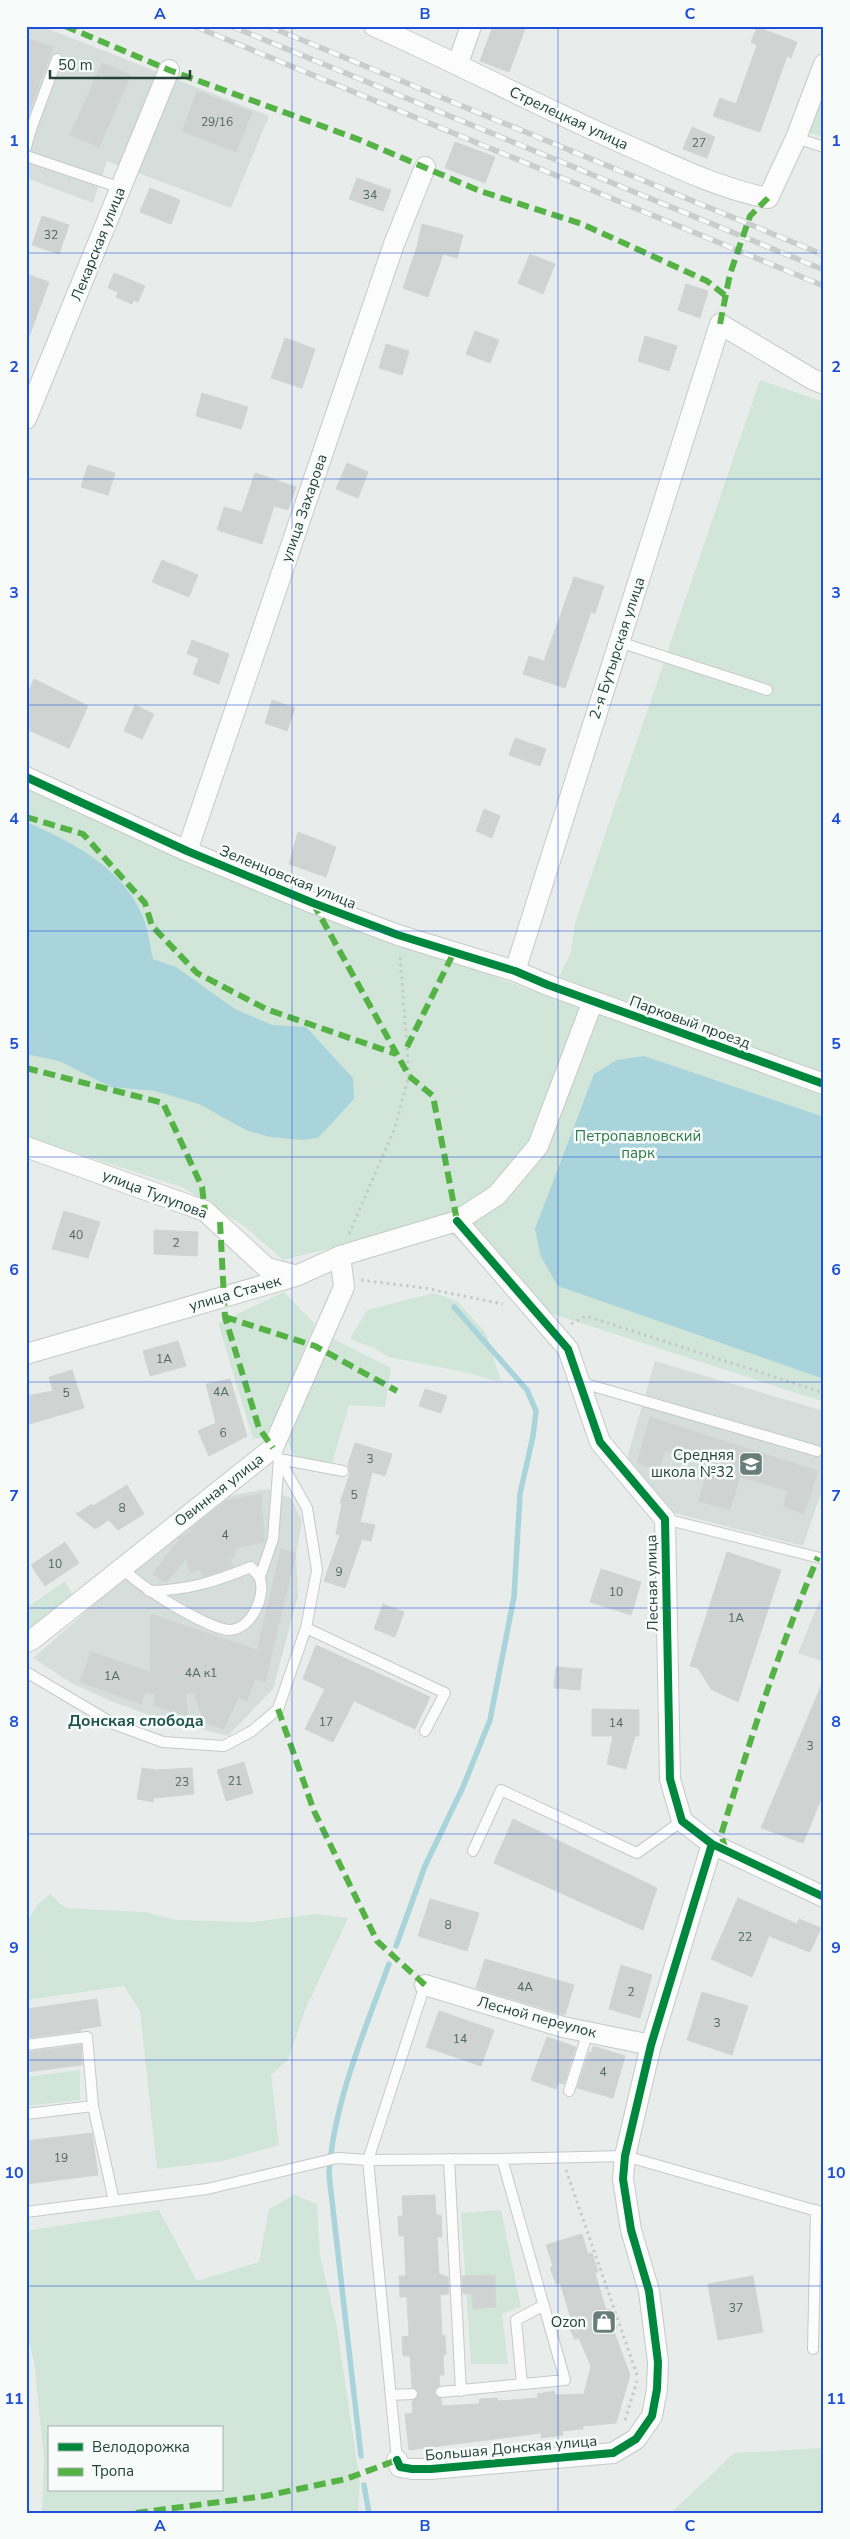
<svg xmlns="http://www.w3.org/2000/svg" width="850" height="2539" font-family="'Nunito Sans',sans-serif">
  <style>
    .built { fill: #d6dedb }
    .green { fill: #d1e6d8; fill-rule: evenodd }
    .water { fill: #a9d4db }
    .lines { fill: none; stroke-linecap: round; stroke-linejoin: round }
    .stream { stroke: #a9d4db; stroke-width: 5.5 }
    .building { fill: #cfd4d2; stroke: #d1d6d4 }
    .lane-casing { stroke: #c5cac8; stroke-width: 12 }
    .street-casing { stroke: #c5cac8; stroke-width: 22 }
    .path { stroke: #c3ccca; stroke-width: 3; stroke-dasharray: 2.5 4; stroke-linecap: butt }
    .lane { stroke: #fcfcfc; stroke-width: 10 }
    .street { stroke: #fcfcfc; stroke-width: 20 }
    .rail-casing { stroke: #c9cdcc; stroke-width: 5.5 }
    .rail { stroke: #f7fbf9; stroke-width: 4; stroke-dasharray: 11; stroke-linecap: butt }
    .quiet { stroke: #55b346; stroke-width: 6; stroke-dasharray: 12 6; stroke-linecap: butt }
    .cycleway-casing { stroke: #f7fbf9; stroke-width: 11 }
    .cycleway { stroke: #00873e; stroke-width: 8 }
    .grid { fill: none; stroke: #1d4ed8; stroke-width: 1; stroke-opacity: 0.55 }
    .labels { text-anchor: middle; stroke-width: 5; stroke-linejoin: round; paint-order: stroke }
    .number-label { font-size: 12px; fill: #506761 }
    .street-label { font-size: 15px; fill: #24423a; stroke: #f7fbf9 }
    .park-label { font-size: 15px; fill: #2d7a4b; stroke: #f7fbf9 }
    .poi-label { font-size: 15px; fill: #24423a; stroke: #f7fbf9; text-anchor: end }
    .neighbourhood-label { font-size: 16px; font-weight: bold; fill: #1f5548; stroke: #f7fbf9 }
    .neatline { fill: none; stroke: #1d4ed8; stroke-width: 2 }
    .grid-label { font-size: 16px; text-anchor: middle; font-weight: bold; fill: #1d4ed8 }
  </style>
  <rect width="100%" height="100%" fill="#e8edeb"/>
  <path class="built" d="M26,26h15l228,90 -38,92 -124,-47 -14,42 -67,-25z
    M655,1361l169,50v73l-21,62 -137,-35 -40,-50z
    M267,1489l24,9 11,23 -6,32 2,43 -25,93 -45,47 -76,-20 -39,-14 -40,-18 -40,-26 183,-160z
    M824,1590v72l-26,-9z"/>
  <path class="green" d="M824,94v43l-15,-4z
    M760,380l64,22v1000l-274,-89 -114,-91 -153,38 -39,-34 -62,-39 -156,-50v-351l222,95 287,111 25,-17 11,-23 4,-29z
    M284,1292l31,32 -48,113 -14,2 -35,-116z
    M434,1293l23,8 29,32 15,49 -37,-10 -76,-15 -14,-9 -24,-9 17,-29z
    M330,1337l61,31 -6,39 -36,-2 -17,58 -37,-6 -10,-21z
    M65,1581l7,13 -46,42v-28z
    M50,1894l15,14 80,4 31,8 78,2 61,-8 33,4 -43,92 -17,50 -17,15 8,70 -56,16 -66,8 -17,-158 -16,-25 -98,14v-77l12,-19z
    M80,2070v30l-54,6v-29z
    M294,2195l23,9 3,52 16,66 24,160 -2,31h-316l2,-56 -10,-96 -8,-31v-99l133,-21 38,71 62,-19 10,-53zM49,2428h172v62h-172z
    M501,2210l20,97 -19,7 6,50h-37l-10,-151z
    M824,2448v65h-153l63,-60z"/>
  <path class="water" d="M26,822c47,20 97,46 117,95 5,13 7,28 10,42l23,8 59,42 37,16 34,2 47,51 1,21 -36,39 -15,2 -33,-3 -24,-7 -47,-26 -44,-13 -44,-4 -52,-26 -33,-7z
    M644,1056l180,61v262l-266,-93 -17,-29 -6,-28 59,-155 23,-14z"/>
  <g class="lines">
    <path class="stream" d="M396,1946l29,-80 38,-79 27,-67 24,-123 6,-103 13,-58 3,-25 -9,-21 -73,-83
      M361,2456l-32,-282c4,-69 36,-145 60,-210
      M364,2485l5,28"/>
  </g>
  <path class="building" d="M493,26h33l-17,46 -29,-11z
    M757,27l40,15 -6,16 -4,-2 -27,76 -47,-16 7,-18 16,6 21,-59 -6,-3z
    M26,38l27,9 -25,68h-2z
    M102,63l29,12 -32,72 -29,-12z
    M197,91l55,21 -16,40 -54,-21z
    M692,127l23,10 -8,21 -24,-9z
    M455,142l40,15 -10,26 -40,-15z
    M357,178l34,12 -8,21 -34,-12z
    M150,188l30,12 -9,24 -31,-12z
    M42,216l27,9 -10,29 -27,-9z
    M422,224l41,11 -6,23 -14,-4 -15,43 -25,-9 14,-41z
    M530,254l25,10 -12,30 -25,-11z
    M114,273l31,13 -7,16 -4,-2 -2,4 -16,-7 2,-5 -10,-4z
    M26,274l23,8 -21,58h-2z
    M686,284l22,7 -8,27 -22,-8z
    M475,331l24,9 -9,23 -24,-9z
    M645,336l32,10 -8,25 -31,-10z
    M285,338l30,11 -13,39 -31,-10z
    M386,344l23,7 -7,24 -23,-7z
    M202,393l46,14 -7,22 -45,-13z
    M347,463l21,9 -10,26 -22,-9z
    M88,465l27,8 -7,22 -27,-8z
    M255,473l41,14 -8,23 -14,-4 -12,38 -45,-14 7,-23 18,5z
    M162,560l36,15 -9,22 -37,-15z
    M574,577l30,9 -9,27 -4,-1 -26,76 -42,-14 6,-18 15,5z
    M192,640l37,14 -10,30 -26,-10 6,-16 -12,-4z
    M34,679l54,27 -19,42 -43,-19v-32z
    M272,700l23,8 -8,23 -22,-8z
    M135,705l19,9 -12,25 -18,-8z
    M515,738l31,11 -6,17 -31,-11z
    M484,809l16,7 -8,22 -16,-7z
    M298,832l38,15 -10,30 -37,-13z
    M64,1211l36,11 -12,36 -36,-9z
    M154,1230l44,2 -1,24 -43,-2z
    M178,1341l8,25 -36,10 -7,-25z
    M72,1370l12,38 -58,17v-29l27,-5 -4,-14z
    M230,1379l17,57 -38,20 -11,-25 18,-8 -10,-39z
    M425,1389l22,7 -6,17 -22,-7z
    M650,1417l168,54 -14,43 -21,-8 5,-15 -48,-14 -10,33 -32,-9 12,-35 -45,-15 -6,19 -22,-7z
    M355,1443l37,11 -7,22 -13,-4 -12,50 15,3 -4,16 -9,-2 -17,49 -21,-7 16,-46 -4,-1 6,-31h-2l10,-30 -2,-9z
    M127,1485l17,29 -26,16 -9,-10 -14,9 -19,-15 16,-10 1,2z
    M261,1494l4,48 -30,6v8l-5,2 3,9 -30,10 -3,-8 -10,4 -4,-14 -20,24 -14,-9 27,-34 -1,-2 14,-6 -2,-3 37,-29z
    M65,1542l14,21 -34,23 -14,-21z
    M281,1549l15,4 -31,129 -10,-3 -8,22 -9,-3 -14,31 -21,-7 -9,-30 -8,2 2,23 -35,-12 2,-11 -9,-2 -5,12 -61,-22 11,-30 59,20 1,-58 106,36z
    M727,1552l54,18 -43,132 -27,-13 -13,-21 -8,-2z
    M601,1569l40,13 -10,33 -41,-13z
    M383,1604l21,8 -9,25 -21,-8z
    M316,1645l114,52 -15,32 -61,-28 -21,41 -28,-13 20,-40 -22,-10z
    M556,1667l26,2 -2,21 -26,-2z
    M824,1679v113l-21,51 -42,-15z
    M592,1709l47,1v26h-4l-9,33 -19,-5 6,-28h-21z
    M244,1762l9,31 -27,8 -9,-31z
    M142,1768l14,2 36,-2 2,26 -40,4 -1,4 -16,-3z
    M513,1819l144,69 -14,42 -149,-67z
    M738,1898l59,26 2,-5 22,9 -11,24 -41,-16 -17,41 -41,-18z
    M430,1899l49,14 -12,38 -49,-15z
    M485,1959l89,26 -9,30 -89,-27z
    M621,1965l31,10 -12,43 -31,-9z
    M702,1992l46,14 -16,49 -45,-15z
    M97,1999l4,27 -20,3v2l-55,7v-29z
    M439,2011l55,19 -13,36 -55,-19z
    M547,2037l29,10 -12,37 -6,-1 -2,6 -25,-9z
    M81,2045l1,20 -56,7v-20z
    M593,2046l32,10 -12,42 -36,-10 12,-36 2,1z
    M92,2133l6,42 -72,9v-43z
    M435,2195l1,20h5l1,22h-5l2,37 9,3 1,17 -9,1 2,41 3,-1 1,20h-3l1,20h-5l1,10 -6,7 2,4 5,3 1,7 37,-2 1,-5 17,-1 1,3 40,-3 -1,-4 17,-3 1,4 29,-1 7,-28 -12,-28 -4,2 -6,-14 4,-1 -13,-42 -4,1 -6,-16 3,-2 -7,-21 36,-11 6,20 4,-1 6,19 -3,1 11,37 4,-1 7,19 -4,1 17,46 -14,48 -33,3v3l-21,2 1,4 -22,3v-5l-132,17 -4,-36 8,-1 -1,-12 7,-7 -2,-4 -5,-3 -2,-31h-7l-1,-19 7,-1 -2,-39h-7l-1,-21h7l-2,-40h-5l-1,-20h5l-1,-20z
    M495,2275l1,32 -23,2 -1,-16 -9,1 -1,-18z
    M753,2276l10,56 -45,8 -10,-56z"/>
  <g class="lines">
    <defs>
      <path id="lane" d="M31,129l26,-70
        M796,138l28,9
        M26,147l5,-18 -4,-3
        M26,156l95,32
        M619,642l148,48
        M579,1382l238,69
        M665,1519l159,40
        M122,1567c12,17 87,63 108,63 21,-1 36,-33 30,-51 -1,-4 -6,-8 -9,-12 -37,15 -62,23 -102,24
        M260,1577l13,-38 6,-80 64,12
        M306,1628l139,65 -20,38
        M26,1672l88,52 49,18 61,4 28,-15 26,-22 28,-81 11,-58 -10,-62 -34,-60
        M473,1851l28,-61 136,63 45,-32
        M26,2045l61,-8 6,69
        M569,2091l19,-59
        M26,2114l67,-8 21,95
        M449,2159l12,232
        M26,2212l181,-23 130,-31 31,2 134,-1 123,-3 199,57
        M813,2349l3,-139
        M522,2384l-6,-64 28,-15
        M441,2392l124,-12 -63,-221
        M391,2395l21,-1
        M397,2460l-29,-300 57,-175"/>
      <path id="street" d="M374,26c90,40 176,86 266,125 42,19 83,38 128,47l28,-60 28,-74
        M458,63l13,-37
        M26,419l143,-349
        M26,777l161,74 126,52 85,32 117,36 33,14 276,99
        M187,851l207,-607 31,-77
        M515,971l205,-647 92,55 12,5
        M26,1147l179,64 62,57 27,7
        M457,1221l111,128 32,93 65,77 5,260 12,42 30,23 112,53
        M26,1354l270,-78 44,-20 117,-35 40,-26 41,-49 55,-145
        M26,1642l7,-3 240,-191 71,-161 -4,-31
        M425,1985l138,42 88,18
        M397,2460l3,7 12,2h19l182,-16 23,-14 16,-23 5,-27 1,-27 -9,-71 -18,-61 -8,-51 2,-23 26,-111 61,-201"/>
    </defs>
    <use href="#lane" class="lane-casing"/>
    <use href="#street" class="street-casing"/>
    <path class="path" d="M349,1234l45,-104 15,-54 -9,-121
      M361,1280l63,8 79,16
      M571,1324l15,-8 238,77
      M566,2170l71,205
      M625,2420l12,-39"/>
    <use href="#lane" class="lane"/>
    <use href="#street" class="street"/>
    <defs>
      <path id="rail" d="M194,26l630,260
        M231,26l593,244
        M268,26l556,229"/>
    </defs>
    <use href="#rail" class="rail-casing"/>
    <use href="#rail" class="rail"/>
    <path class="quiet" d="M65,26l104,44 191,70 120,51 102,33 125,57 20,16
      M720,324l10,-50 20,-58 18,-18
      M26,817l57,17 62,69 7,23 45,47 69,36 130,45
      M313,903l96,173 24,20 24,125
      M407,1047l47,-95
      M26,1068l137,35 39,84 3,24
      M220,1222l5,95 34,111 14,20
      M225,1317l90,29 82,45
      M278,1709l36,102 63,130 48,44
      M726,1850l-5,-15c29,-94 58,-187 97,-278
      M136,2513l129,-17 81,-17 51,-19"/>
    <defs>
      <path id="cycleway" d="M26,777l161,74 126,52 85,32 117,36 33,14 276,99
        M457,1221l111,128 32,93 65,77 5,260 12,42 30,23 112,53
        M397,2460l3,7 12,2h19l182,-16 23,-14 16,-23 5,-27 1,-27 -9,-71 -18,-61 -8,-51 2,-23 26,-111 61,-201"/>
    </defs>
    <use href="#cycleway" class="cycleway-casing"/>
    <use href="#cycleway" class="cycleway"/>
  </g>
  <path class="grid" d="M292,26v2487M558,26v2487M26,253h798M26,479h798M26,705h798M26,931h798M26,1157h798M26,1382h798M26,1608h798M26,1834h798M26,2060h798M26,2286h798"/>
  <defs>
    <symbol id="school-square" viewBox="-11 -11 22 22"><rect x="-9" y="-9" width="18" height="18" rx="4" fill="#697e78" stroke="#f7fbf9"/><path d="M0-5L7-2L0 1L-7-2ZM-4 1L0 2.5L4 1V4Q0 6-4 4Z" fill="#fff"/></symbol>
    <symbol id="shop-square" viewBox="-11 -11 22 22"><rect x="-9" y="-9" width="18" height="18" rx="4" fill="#697e78" stroke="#f7fbf9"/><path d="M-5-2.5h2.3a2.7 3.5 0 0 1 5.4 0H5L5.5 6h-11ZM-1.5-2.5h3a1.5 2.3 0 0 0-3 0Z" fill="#fff"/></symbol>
  </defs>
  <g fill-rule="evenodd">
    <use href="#school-square" x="737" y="1450" width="28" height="28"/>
    <use href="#shop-square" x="590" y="2308" width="28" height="28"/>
  </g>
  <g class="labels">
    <g class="number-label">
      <text x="217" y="126">29/16</text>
      <text x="699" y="147">27</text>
      <text x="370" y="199">34</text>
      <text x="51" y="239">32</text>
      <text x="76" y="1239">40</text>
      <text x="176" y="1247">2</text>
      <text x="164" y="1363">1А</text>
      <text x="221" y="1396">4А</text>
      <text x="66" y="1397">5</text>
      <text x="223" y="1437">6</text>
      <text x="370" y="1463">3</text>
      <text x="354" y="1499">5</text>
      <text x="122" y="1512">8</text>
      <text x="225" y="1539">4</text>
      <text x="55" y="1568">10</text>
      <text x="339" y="1576">9</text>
      <text x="616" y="1596">10</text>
      <text x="736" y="1622">1А</text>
      <text x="201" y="1677">4А к1</text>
      <text x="112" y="1680">1А</text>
      <text x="326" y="1726">17</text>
      <text x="616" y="1727">14</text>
      <text x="810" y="1750">3</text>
      <text x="235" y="1785">21</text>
      <text x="182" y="1786">23</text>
      <text x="448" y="1929">8</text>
      <text x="745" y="1941">22</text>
      <text x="525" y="1991">4А</text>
      <text x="631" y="1996">2</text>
      <text x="717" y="2027">3</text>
      <text x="460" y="2043">14</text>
      <text x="603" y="2076">4</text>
      <text x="61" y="2162">19</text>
      <text x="736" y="2312">37</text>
    </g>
    <g class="street-label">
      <text transform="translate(569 118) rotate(25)" y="5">Стрелецкая улица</text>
      <text transform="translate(98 244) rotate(-68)" y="5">Лекарская улица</text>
      <text transform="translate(304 508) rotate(-71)" y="5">улица Захарова</text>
      <text transform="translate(617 648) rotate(-72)" y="5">2-я Бутырская улица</text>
      <text transform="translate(288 877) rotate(22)" y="5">Зеленцовская улица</text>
      <text transform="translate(690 1022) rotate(20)" y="5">Парковый проезд</text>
      <text transform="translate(155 1194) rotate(21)" y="5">улица Тулупова</text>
      <text transform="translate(235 1293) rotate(-16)" y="5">улица Стачек</text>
      <text transform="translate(219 1490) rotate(-38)" y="5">Овинная улица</text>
      <text transform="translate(652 1583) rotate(-91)" y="5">Лесная улица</text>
      <text transform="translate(537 2017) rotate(15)" y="5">Лесной переулок</text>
      <text transform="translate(511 2448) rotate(-5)" y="5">Большая Донская улица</text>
    </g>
    <g class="park-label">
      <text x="638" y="1141">Петропавловский<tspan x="638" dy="17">парк</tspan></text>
    </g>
    <g class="poi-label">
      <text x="734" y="1460">Средняя<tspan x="734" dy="17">школа №32</tspan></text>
      <text x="586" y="2327">Ozon</text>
    </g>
    <g class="neighbourhood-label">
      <text x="136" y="1726">Донская слобода</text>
    </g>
  </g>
  <rect width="850" height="2539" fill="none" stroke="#f7fbf9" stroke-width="55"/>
  <rect x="48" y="2426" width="175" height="65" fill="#f7fbf9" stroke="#a3b1ad"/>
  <rect x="58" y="2443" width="25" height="8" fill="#00873e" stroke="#a3b1ad"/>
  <text x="92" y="2452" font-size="15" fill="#24423a">Велодорожка</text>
  <rect x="58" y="2468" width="25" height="8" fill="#55b346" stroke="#a3b1ad"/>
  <text x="92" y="2476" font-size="15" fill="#24423a">Тропа</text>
  <path d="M50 70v8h140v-8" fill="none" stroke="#24423a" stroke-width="2.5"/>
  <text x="58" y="70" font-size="15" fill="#24423a" stroke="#f7fbf9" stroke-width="4" paint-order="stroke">50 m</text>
  <rect x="28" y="28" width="794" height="2484" class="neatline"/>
  <g class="grid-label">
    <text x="160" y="19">A</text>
    <text x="425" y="19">B</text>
    <text x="690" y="19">C</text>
    <text x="14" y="146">1</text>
    <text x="836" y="146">1</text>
    <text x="14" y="372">2</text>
    <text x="836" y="372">2</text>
    <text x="14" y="598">3</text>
    <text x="836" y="598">3</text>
    <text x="14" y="824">4</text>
    <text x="836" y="824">4</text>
    <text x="14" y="1049">5</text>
    <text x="836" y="1049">5</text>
    <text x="14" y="1275">6</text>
    <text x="836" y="1275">6</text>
    <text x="14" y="1501">7</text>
    <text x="836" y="1501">7</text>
    <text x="14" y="1727">8</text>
    <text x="836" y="1727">8</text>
    <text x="14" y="1953">9</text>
    <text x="836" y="1953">9</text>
    <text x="14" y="2178">10</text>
    <text x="836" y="2178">10</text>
    <text x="14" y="2404">11</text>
    <text x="836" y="2404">11</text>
    <text x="160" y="2531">A</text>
    <text x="425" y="2531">B</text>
    <text x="690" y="2531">C</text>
  </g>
</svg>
